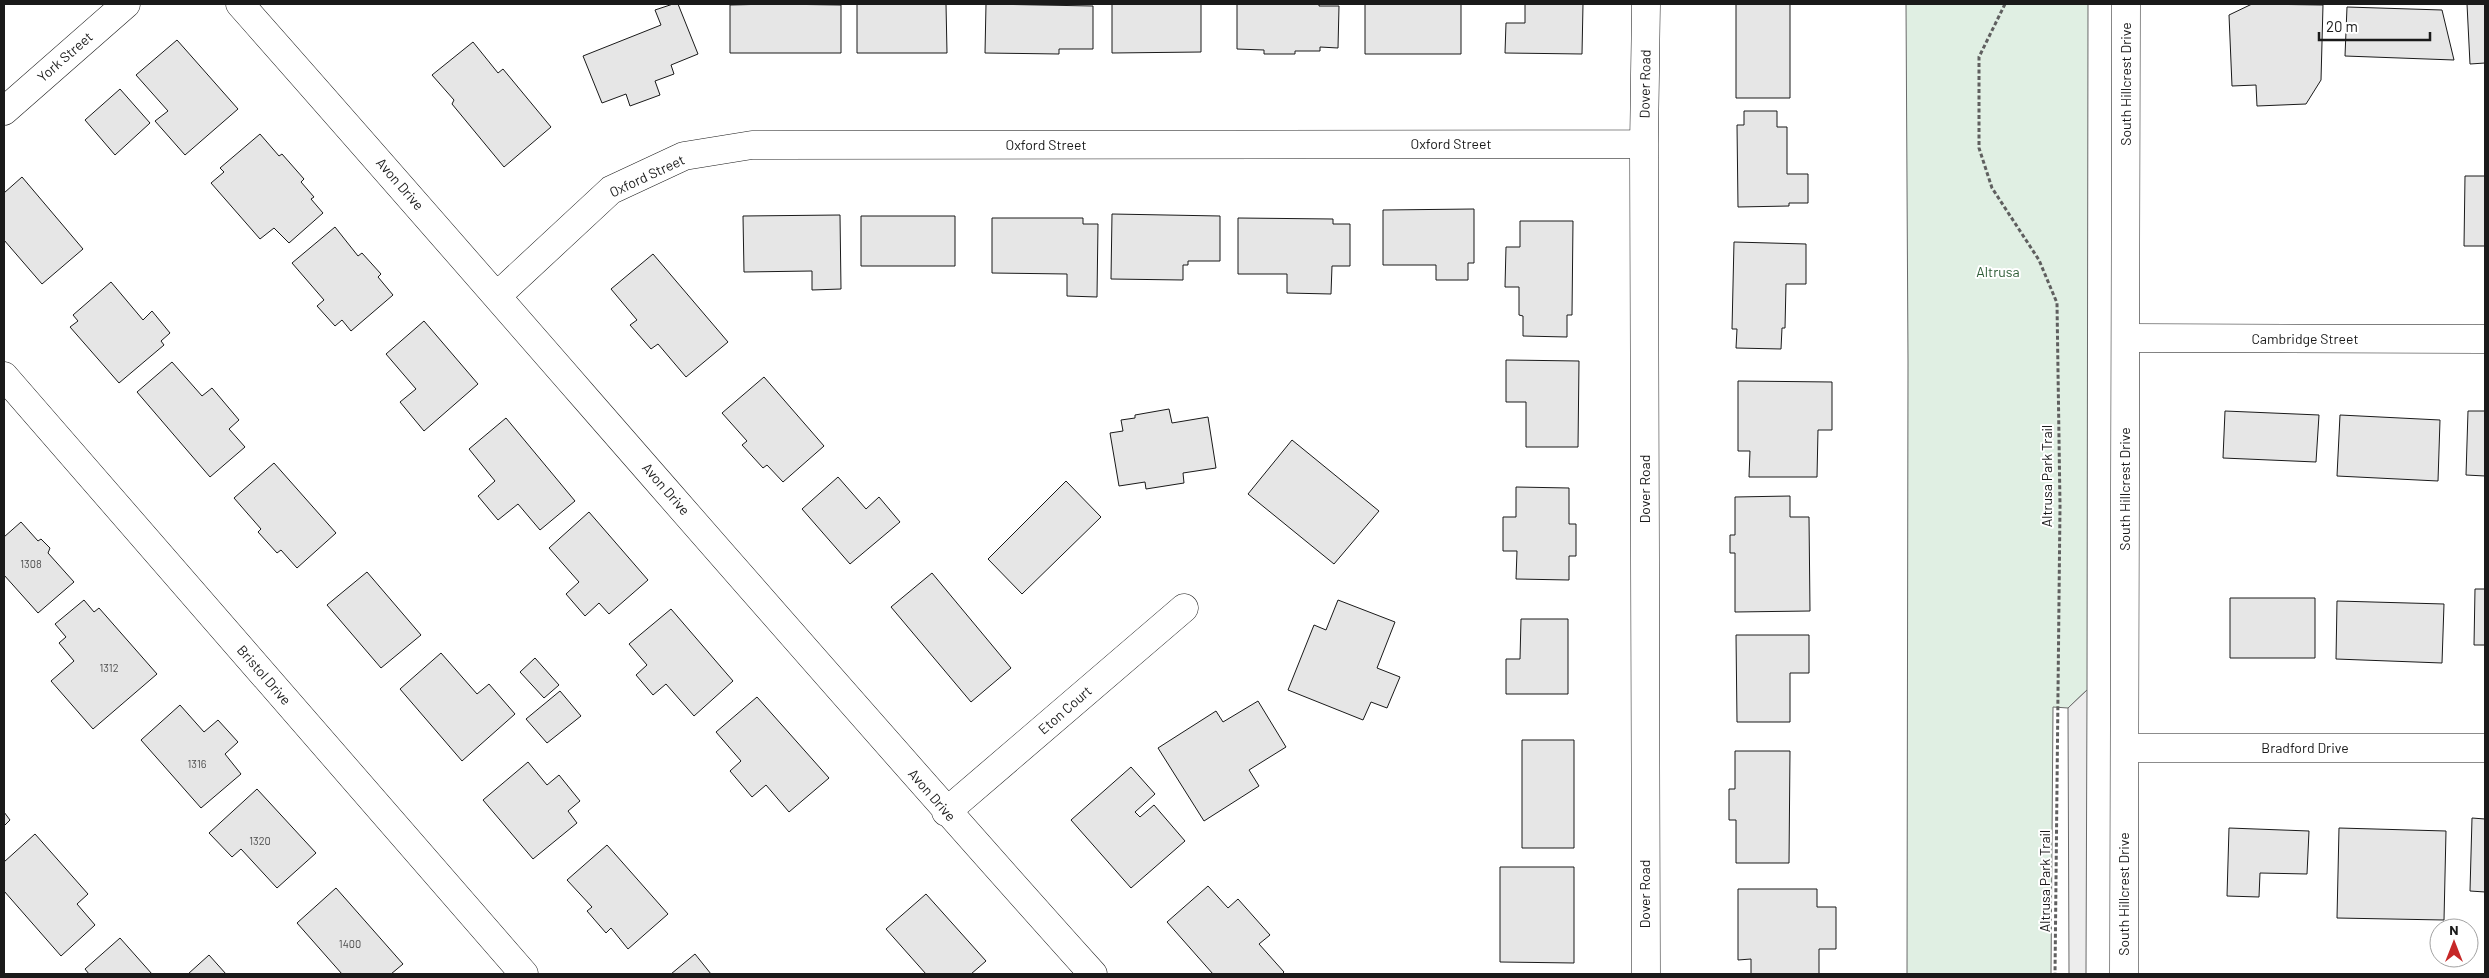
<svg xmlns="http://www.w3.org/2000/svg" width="2489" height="978" font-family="Barlow,sans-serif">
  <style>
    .green { fill: #e0efe3; stroke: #6a6a6a }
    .parking { fill: #ededed; stroke: #6a6a6a }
    .building { fill: #e6e6e6; stroke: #1a1a1a }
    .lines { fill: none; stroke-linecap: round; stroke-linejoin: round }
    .minor-casing { stroke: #1a1a1a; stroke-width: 29 }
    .tertiary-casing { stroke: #1a1a1a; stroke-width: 29 }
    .path { stroke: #5f5f5f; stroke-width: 3; stroke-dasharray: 4 2.5; stroke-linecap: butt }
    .minor { stroke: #fff; stroke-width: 28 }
    .tertiary { stroke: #fff; stroke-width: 28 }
    .labels { text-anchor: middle; stroke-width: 4; stroke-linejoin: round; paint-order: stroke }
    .number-label { font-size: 11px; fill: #4d4d4d }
    .street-label { font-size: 14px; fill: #1a1a1a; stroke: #fff }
    .park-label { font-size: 14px; fill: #2b5a34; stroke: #fff }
  </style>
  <rect width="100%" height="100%" fill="#fff"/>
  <path class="green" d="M1906,4h182l-1,686 -19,18 -15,-1 -2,267h-144l1,-612z"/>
  <path class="parking" d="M2087,690l-1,284h-17l-1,-266z"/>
  <path class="building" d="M673,4h5l20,50 -27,11 3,9 -19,7 5,14 -30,11 -4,-12 -24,9 -19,-47 78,-31 -6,-15z
    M772,4l69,1v48h-111v-48z
    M857,4h89l1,49h-90z
    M986,4l107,2v43h-34v5l-74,-1z
    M1112,4h89v48l-89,1z
    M1237,4h82v2h20l-1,42 -18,-1v4h-25v3h-31v-4l-27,-1z
    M1365,4h96v50h-96z
    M1525,4h58l-1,50 -77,-1 1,-30h19z
    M1736,4h54v94h-54z
    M2252,4l71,1 -2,75 -15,24 -49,2 -1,-21 -24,1 -3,-71z
    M2467,4h18v59l-15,1z
    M2347,7l95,3 12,50 -109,-4z
    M177,40l61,69 -53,46 -30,-34 13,-10 -32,-36z
    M473,42l25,31 5,-4 48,58 -47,40 -52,-63 2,-4 -22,-25z
    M120,89l30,34 -35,32 -30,-35z
    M1744,111h33v16h10v47h21v29h-19v3l-51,1 -1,-82h7z
    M260,134l19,22 3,-2 22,25 -3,3 13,15 -3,2 12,14 -34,30 -15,-15 -14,11 -49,-56 13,-11 -4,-4z
    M2465,176h20v70h-21z
    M22,177l61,72 -41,35 -38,-44v-47z
    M1474,209v54h-6v17h-32v-15h-53v-55z
    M1112,214l108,2v45h-32v4h-5v15l-72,-1z
    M840,215l1,74 -29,1v-19l-68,1 -1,-56z
    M861,216h94v50h-94z
    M992,218h91v6h15l-1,73 -30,-1v-22l-75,-1z
    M1238,218l95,1v5h17v42h-18l-1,28 -44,-1v-19h-49z
    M1520,221h53l-1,94h-5v22l-44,-1v-20l-4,-1v-28h-14l1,-40h14z
    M335,227l23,29 4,-3 19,21 -3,3 15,18 -42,36 -9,-11 -7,6 -18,-20 7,-6 -32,-37z
    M1734,242l72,2v40h-20l-1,44h-3l-1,21 -45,-1 1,-19h-5z
    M653,254l75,88 -42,35 -28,-33 -7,5 -21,-24 7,-5 -26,-31z
    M111,282l32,38 9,-9 18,22 -9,8 3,4 -45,38 -49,-56 8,-6 -5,-6z
    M424,321l54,63 -54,47 -24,-29 16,-13 -30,-35z
    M1506,360l73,1 -1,86h-52v-45h-20z
    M172,362l30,34 10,-8 27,32 -10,9 16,18 -35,30 -73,-85z
    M764,377l60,69 -41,36 -16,-17 -4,3 -21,-23 5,-4 -25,-28z
    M1738,381l94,1v48h-14l-1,47h-68l1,-26h-12z
    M1169,409l3,14 36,-6 8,51 -33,5 1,10 -38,6 -1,-7 -26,4 -9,-53 13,-2 -2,-11 14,-2v-3z
    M2225,411l94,4 -3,47 -93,-4z
    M2468,411h17v65l-19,-1z
    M2340,415l100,5 -2,61 -101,-5z
    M506,418l69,83 -35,29 -22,-26 -20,16 -20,-24 17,-15 -26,-32z
    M1292,440l87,71 -45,53 -86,-70z
    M274,463l62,70 -39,35 -16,-18 -4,3 -19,-21 3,-3 -27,-31z
    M838,477l28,32 13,-12 21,25 -50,42 -48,-55z
    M1066,481l35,36 -79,77 -34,-35z
    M1516,487l53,1v36h7v32h-7v24l-53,-1 1,-28h-14v-34h13z
    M1790,496v21h19l1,94 -75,1v-59h-5v-18h5v-38z
    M589,512l59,68 -39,34 -10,-11 -14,13 -19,-22 13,-12 -30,-34z
    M21,522l17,19 3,-2 9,9 -2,5 26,29 -36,31 -34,-38v-38z
    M367,572l54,63 -40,33 -54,-63z
    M932,573l79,95 -40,34 -80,-95z
    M2475,589h10v56h-11z
    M2230,598h85v60h-85z
    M84,600l10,12 5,-4 58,66 -64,55 -42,-48 23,-20 -15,-18 7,-6 -11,-13z
    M1338,600l57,22 -18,46 23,9 -13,31 -16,-6 -8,18 -75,-30 26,-65 12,5z
    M2337,601l107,3 -2,59 -106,-4z
    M671,609l62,72 -39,35 -28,-32 -13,11 -17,-20 11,-10 -18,-21z
    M1521,619h47v75h-62v-35h14z
    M1736,635h73v38h-19v49h-53z
    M441,653l36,41 12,-10 26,30 -53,47 -62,-72z
    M535,658l24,27 -15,13 -24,-26z
    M560,691l21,25 -34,27 -21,-24z
    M757,697l72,81 -40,34 -23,-27 -14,12 -22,-26 11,-10 -25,-29z
    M1258,701l28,46 -37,23 10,16 -55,35 -46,-73 58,-37 7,11z
    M180,705l24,27 14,-12 20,22 -13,12 16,20 -40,34 -60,-68z
    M1522,740h52v108h-52z
    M1735,751h55l-1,112h-53v-43h-7v-31h6z
    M528,762l19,23 12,-10 21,26 -12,10 9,12 -44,36 -50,-59z
    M1131,767l24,27 -20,18 5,5 14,-12 31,36 -54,47 -60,-68z
    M257,789l59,64 -39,35 -36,-39 -9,8 -23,-24z
    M4,812l6,8 -6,6z
    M2472,818l13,1v73l-15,-1z
    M2229,828l80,3 -2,43 -47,-1 -1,24 -32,-1z
    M2339,828l107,3 -2,89 -107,-2z
    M35,834l53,60 -11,10 18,21 -34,31 -57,-65v-29z
    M607,845l61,69 -40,35 -17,-21 -5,5 -19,-22 5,-4 -25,-27z
    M1500,867h74v96l-74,-1z
    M1208,886l20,22 10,-9 32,36 -11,9 25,28 -2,2h-69l-46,-52z
    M336,888l67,76 -12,10h-49l-45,-51z
    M1738,889h79v18h19v42h-17v25h-68v-15l-13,1z
    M926,894l60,67 -15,13h-45l-40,-45z
    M120,938l32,36h-63l-4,-5z
    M695,954l16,20h-40z
    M209,955l17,19h-38z"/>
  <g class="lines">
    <defs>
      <path id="minor" d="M240,4c285,322 565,650 853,970
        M4,111l122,-107
        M498,295l113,-105 73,-34 68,-11 892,-1
        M2126,338l359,1
        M4,376l520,598
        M2125,748h360
        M946,812l238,-204
        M1646,974l-2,-830 2,-140"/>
      <path id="tertiary" d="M2124,974l2,-970"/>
    </defs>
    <use href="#minor" class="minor-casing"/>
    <use href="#tertiary" class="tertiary-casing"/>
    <path class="path" d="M2005,4l-26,53v91l13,40 47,72 18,43 3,203 -5,468"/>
    <use href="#minor" class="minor"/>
    <use href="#tertiary" class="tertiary"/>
  </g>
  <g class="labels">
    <g class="number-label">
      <text x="31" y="568">1308</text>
      <text x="109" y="672">1312</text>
      <text x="197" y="768">1316</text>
      <text x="260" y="845">1320</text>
      <text x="350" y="948">1400</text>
    </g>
    <g class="street-label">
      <text transform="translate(65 57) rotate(-41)" y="5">York Street</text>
      <text transform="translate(1645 84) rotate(-89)" y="5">Dover Road</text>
      <text transform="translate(2126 84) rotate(-90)" y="5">South Hillcrest Drive</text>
      <text x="1451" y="149">Oxford Street</text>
      <text x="1046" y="150">Oxford Street</text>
      <text transform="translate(647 176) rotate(-25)" y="5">Oxford Street</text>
      <text transform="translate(400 184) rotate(49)" y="5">Avon Drive</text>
      <text x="2305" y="344">Cambridge Street</text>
      <text transform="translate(2047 476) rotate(-90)" y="5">Altrusa Park Trail</text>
      <text transform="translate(666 489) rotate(49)" y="5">Avon Drive</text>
      <text transform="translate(1645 489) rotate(-90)" y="5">Dover Road</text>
      <text transform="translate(2125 489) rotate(-90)" y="5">South Hillcrest Drive</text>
      <text transform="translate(264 675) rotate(49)" y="5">Bristol Drive</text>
      <text transform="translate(1065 710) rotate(-41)" y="5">Eton Court</text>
      <text x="2305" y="753">Bradford Drive</text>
      <text transform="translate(932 795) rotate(49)" y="5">Avon Drive</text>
      <text transform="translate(2045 881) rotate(-90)" y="5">Altrusa Park Trail</text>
      <text transform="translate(1645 894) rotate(-90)" y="5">Dover Road</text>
      <text transform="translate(2124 894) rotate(-90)" y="5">South Hillcrest Drive</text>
    </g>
    <g class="park-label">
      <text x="1998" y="277">Altrusa</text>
    </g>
  </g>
  <rect width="2489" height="978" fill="none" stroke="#1a1a1a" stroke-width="10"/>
  <g transform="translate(2454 943)"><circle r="24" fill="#ffffff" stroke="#a3a3a3"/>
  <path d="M0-4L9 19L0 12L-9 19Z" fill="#c62828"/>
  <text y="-8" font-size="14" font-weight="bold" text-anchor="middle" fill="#1a1a1a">N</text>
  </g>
  <path d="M2319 32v8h111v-8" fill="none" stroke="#1a1a1a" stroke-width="2.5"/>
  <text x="2326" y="32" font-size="15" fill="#1a1a1a" stroke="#ffffff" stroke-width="4" paint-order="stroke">20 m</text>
</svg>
